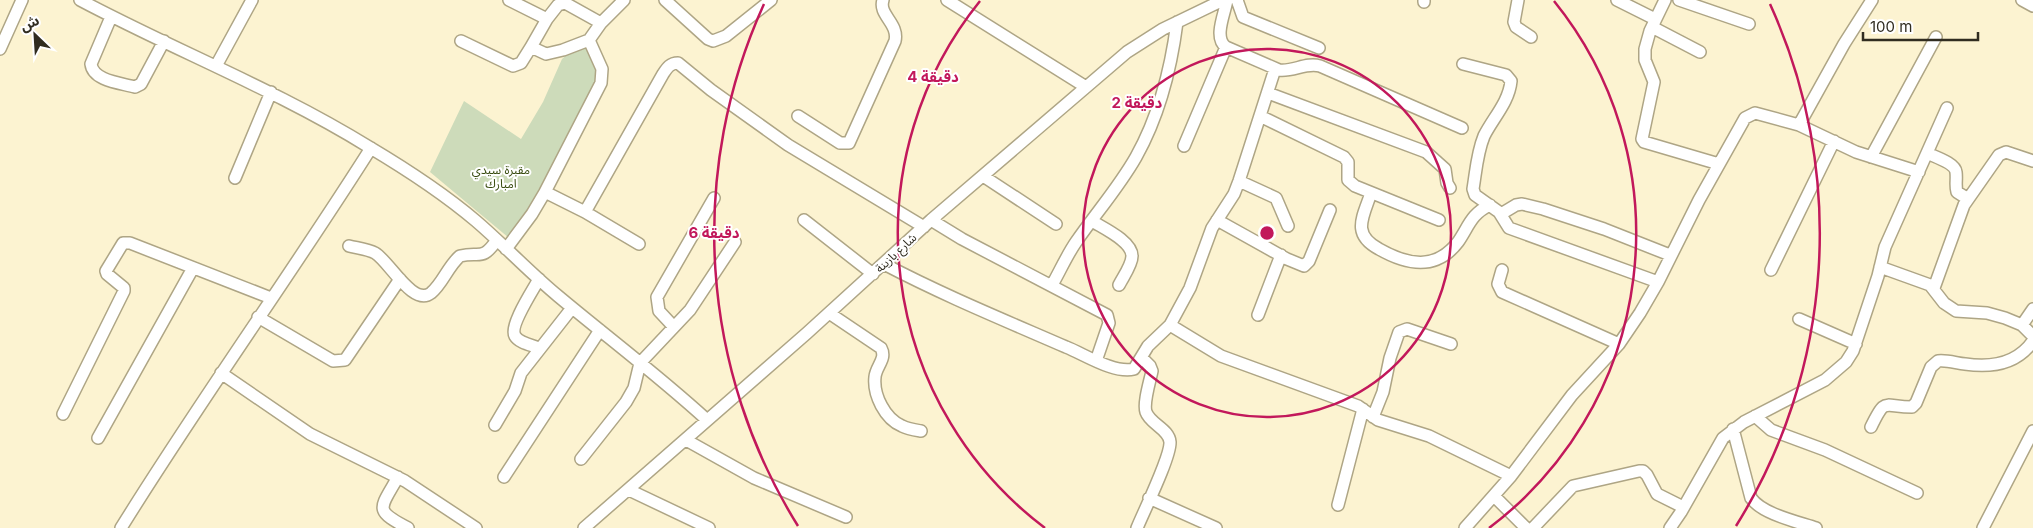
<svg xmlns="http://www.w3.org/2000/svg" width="2033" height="528" font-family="Inter,'Noto Sans Arabic',sans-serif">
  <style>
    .green { fill: #cddbba }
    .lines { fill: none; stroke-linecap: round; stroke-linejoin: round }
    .minor-casing { stroke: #aea585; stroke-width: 14 }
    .minor { stroke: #fff; stroke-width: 11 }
    .ring { fill: none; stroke: #c2185b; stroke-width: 2.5 }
    .labels { text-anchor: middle; stroke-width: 4; stroke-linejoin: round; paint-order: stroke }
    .park-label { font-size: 12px; fill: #36490c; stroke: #fff }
    .street-label { font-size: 12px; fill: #302c20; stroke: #fff }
    .centre { fill: #c2185b; stroke: #fff; stroke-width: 2.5 }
    .ring-label { font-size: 15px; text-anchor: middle; font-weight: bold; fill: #c2185b; stroke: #fff; stroke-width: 4; stroke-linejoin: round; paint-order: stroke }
  </style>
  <rect width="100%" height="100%" fill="#fcf3d1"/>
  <path class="green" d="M592,44l10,32 -59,113 -34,49 -79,-66 34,-71 57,38 22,-37 19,-43 13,-12z"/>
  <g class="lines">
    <defs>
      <path id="minor" d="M80,0c96,51 197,90 289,147 37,22 74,46 107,74 28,24 53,51 82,75 49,41 101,80 149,124
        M509,0l38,19 -16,28
        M665,0l43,39 5,2 13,-5 45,-36
        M947,0l139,87
        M1227,0c-2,13 -14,38 -1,47l53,23c14,2 27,-8 41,-4l142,62
        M1237,0l6,17 76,31
        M1424,0v2
        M1518,0l-4,22 2,5 15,10
        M1617,0l38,19
        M1665,0l-15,31 -5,18v11l9,22 -12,57 2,3 75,22
        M1679,0l70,24
        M2022,0l11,6
        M111,17l-20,47c2,17 30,19 44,23l6,-3 23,-43
        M547,19l11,-14 7,-2 36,20
        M1652,27l48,25
        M461,41l52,25 8,-3 10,-16 15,7 17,-4 26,-10
        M0,49l22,-49
        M1463,64l43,11 5,6c-2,21 -18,37 -27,55 -7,17 -8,35 -11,53l2,6 24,17 10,16 149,54
        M216,66l36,-66
        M1268,93l158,59 19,17 2,14 3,5
        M798,116l42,27h9l46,-102c4,-18 -17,-26 -12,-41
        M1260,116l84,41 4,5v18l7,6 84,34
        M1799,125l45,-81 28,-44
        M1184,146l42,-99
        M1927,153c8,4 28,10 29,19 1,8 -1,13 1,20l11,7
        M1871,157l65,-120
        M983,176l73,48
        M235,178l36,-86
        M1239,181l37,17 12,28
        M545,192l40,20 78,-138c4,-6 7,-11 15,-11l33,27 77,55 136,82
        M1371,193c-8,24 -20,41 8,56 28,16 57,22 79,-7 11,-16 13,-28 32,-37
        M585,212l54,32
        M1501,214l15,-9 6,-1 21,5 61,20 66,26
        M804,220l69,54
        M931,220l31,19 145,76 2,8 -13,38
        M1217,220l70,39 17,7 5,-5 21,-51
        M1092,221c11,7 40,20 40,35 0,9 -9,21 -13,29
        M349,246c8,2 19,3 26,7 14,8 38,54 56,40 12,-10 17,-27 29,-37 21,-5 21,6 37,-16
        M506,249l26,-35 13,-22 56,-109 1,-14 -13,-29 12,-17 23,-23
        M884,264c59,31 120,56 182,83 18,7 48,27 68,22l14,-23 22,-21 20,-37 22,-60 22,-34 5,-13 36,-112
        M1880,267l50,18 14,18 12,8 31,2 18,5 17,7 11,11
        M1502,270l-4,14 4,8 117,52
        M1771,270l63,-129
        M1052,285c8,-14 15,-30 24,-43 20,-29 43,-55 60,-85 23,-41 35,-88 41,-135
        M1934,288l30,-83 35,-50 7,-3 27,9
        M829,313l52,35c6,11 -5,18 -6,29 -2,18 10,42 27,49 6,3 13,4 19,5
        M1258,315l23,-60
        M258,317l75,44 12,-1 55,-81
        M1799,319l57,25
        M1170,325l51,31 137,50 20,14 51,16 82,40
        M2022,325l11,-16
        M673,326l-14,-15 -2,-14 57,-99
        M539,348c-7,-3 -20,-5 -24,-12 -6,-10 18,-46 24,-57
        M221,373l89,61 95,47 71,47
        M63,414l61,-123v-3l-17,-14 -1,-3 17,-28h7l141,55
        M1755,416l16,14 54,20 92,43
        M1373,417l10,-25 7,-34 9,-26 8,-3 44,15
        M495,425l20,-34 6,-18 51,-65
        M1871,427c15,-31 12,-20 41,-20l4,-4 15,-36 7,-6c9,-1 18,2 27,3 27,4 52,0 68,-23
        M1733,429l18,69c11,16 47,24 65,30
        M98,438l95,-170
        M686,440l68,38 92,39
        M581,459l45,-57 8,-14 6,-25 50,-53 45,-68
        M398,477c-18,32 -25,33 10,51
        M504,477l96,-147
        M629,490l80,38
        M1494,496l32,32
        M1149,498l67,30
        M1338,505l25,-96
        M121,528c80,-129 169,-252 250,-380
        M584,528l223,-195 124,-113 196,-168 36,-23 60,-29
        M1137,528c7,-17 34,-72 33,-86 -1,-13 -20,-18 -24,-30 -3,-9 4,-31 6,-41l-2,-5 -8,-8
        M1465,528l46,-52 61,-81 47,-51 21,-31 18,-31 41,-82 46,-82 10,-5 44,12 57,27 63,20
        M1533,528l40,-42 66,-15h4l4,4 10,19 26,13
        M1670,528l11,-16 42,-74 21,-16 81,-42 21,-18 7,-11 25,-75 7,-29 62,-139
        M1983,528l50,-97"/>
    </defs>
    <use href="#minor" class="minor-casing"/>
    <use href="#minor" class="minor"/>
  </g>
  <g class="ring">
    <circle cx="1267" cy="233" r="184"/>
    <path d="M1045 528A369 369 0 0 1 980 1M1554 1A369 369 0 0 1 1489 528"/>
    <path d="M798 526A553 553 0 0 1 764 4M1770 4A553 553 0 0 1 1736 526"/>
  </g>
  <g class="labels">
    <g class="park-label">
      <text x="501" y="174">مقبرة سيدي<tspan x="501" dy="14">امبارك</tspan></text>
    </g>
    <g class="street-label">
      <text transform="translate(896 253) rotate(-43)" y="4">شارع بازينة</text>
    </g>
  </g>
  <circle cx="1267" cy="233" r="8" class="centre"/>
  <g class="ring-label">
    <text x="933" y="82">4 دقيقة</text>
    <text x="1137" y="108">2 دقيقة</text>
    <text x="714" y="238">6 دقيقة</text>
  </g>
  <g transform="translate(35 35) rotate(335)" stroke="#ffffff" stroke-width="4" paint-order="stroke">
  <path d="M0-4L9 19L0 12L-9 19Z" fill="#302c20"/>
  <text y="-8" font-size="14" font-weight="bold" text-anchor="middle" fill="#302c20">ش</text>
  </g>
  <path d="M1863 32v8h115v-8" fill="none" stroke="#302c20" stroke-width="2.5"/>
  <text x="1870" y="32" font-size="15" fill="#302c20" stroke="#ffffff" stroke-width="4" paint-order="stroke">100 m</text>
</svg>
